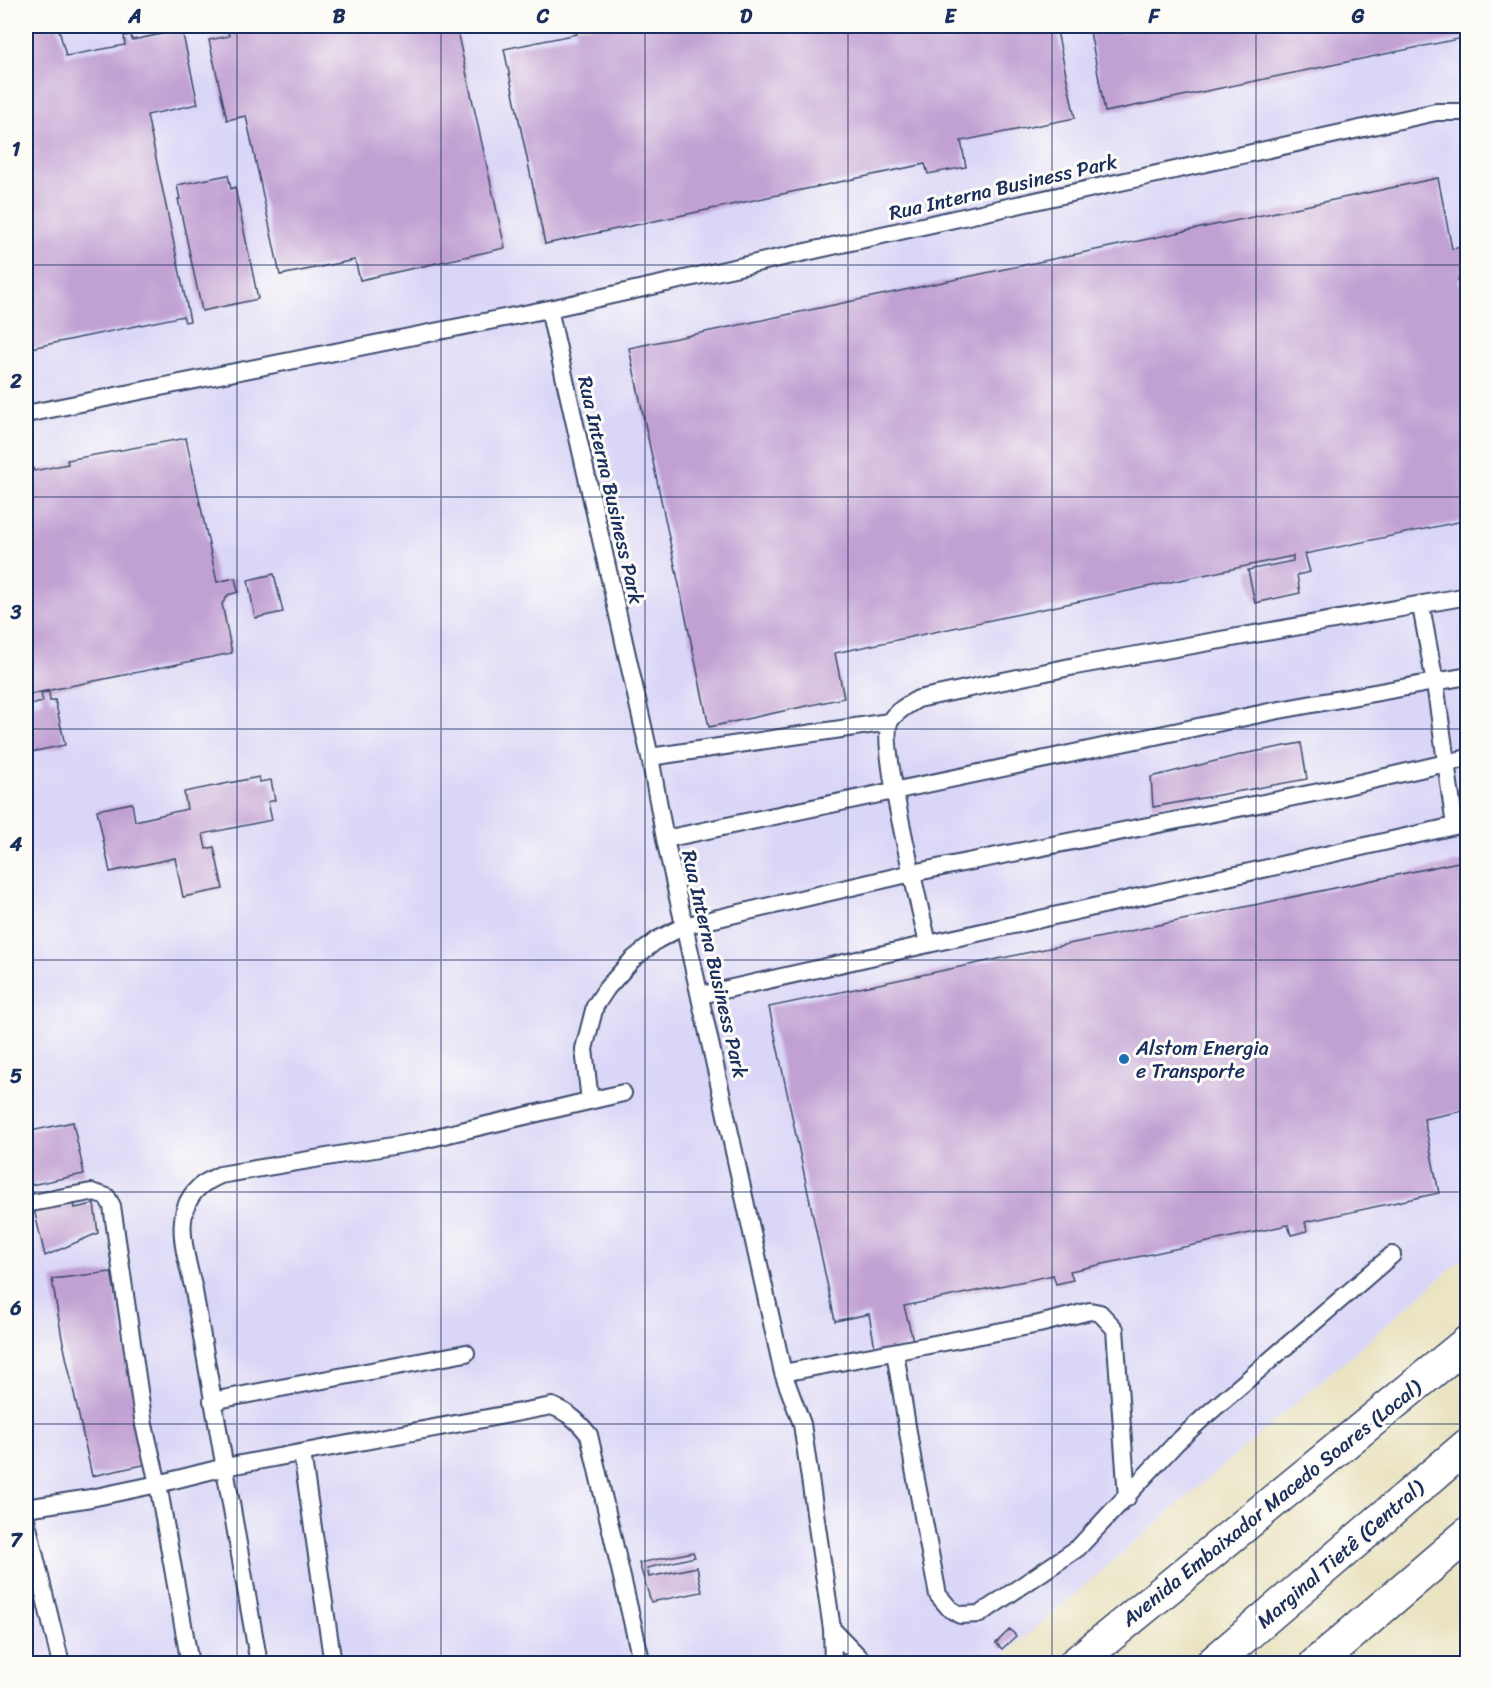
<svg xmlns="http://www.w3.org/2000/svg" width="1493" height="1689" font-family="Sriracha,sans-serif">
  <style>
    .built { fill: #dad6f7 }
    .building { fill: #c1a0d3 }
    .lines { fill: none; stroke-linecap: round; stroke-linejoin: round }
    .lane-casing { stroke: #3a4a6d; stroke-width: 20 }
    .highway-casing { stroke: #3a4a6d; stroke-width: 36 }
    .lane { stroke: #fff; stroke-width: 16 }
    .highway { stroke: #fff; stroke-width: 33 }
    .grid { fill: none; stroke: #1b2f5e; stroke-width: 1.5; stroke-opacity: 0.55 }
    .poi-dot { fill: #1f6fb2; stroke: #fdfcf7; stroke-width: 2 }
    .labels { text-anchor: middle; stroke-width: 6; stroke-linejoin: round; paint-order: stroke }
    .street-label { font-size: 20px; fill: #1b2f5e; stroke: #fdfcf7 }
    .poi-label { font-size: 20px; fill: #1b2f5e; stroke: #fdfcf7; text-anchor: start }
    .neatline { fill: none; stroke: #1b2f5e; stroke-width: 2 }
    .grid-label { font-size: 20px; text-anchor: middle; font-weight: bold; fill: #1b2f5e }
  </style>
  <rect width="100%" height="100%" fill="#fdfcf7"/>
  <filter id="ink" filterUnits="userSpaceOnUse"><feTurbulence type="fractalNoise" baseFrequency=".0167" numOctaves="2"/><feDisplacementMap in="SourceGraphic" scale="12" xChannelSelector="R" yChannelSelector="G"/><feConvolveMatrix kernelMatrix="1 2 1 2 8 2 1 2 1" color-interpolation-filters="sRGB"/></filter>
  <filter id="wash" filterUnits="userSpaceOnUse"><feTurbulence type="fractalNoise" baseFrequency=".008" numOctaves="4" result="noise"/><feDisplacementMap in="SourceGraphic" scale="24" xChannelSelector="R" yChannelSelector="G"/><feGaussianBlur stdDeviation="1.35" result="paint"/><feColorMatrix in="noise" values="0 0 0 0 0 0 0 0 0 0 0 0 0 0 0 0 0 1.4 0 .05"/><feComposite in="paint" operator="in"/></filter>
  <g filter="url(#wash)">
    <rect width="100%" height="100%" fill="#eae3c1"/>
    <path class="built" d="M26,26h1441v1229l-472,408h-961l-8,-26z"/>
    <g id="blocks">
      <path class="building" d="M50,26h8l8,30 59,-11 -1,-9 7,-1 1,5 50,-10 16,74 -51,11 43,206 -5,1 -2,-6 -157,33v-318z
        M227,26h229l49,222 -145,32 -5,-20 -75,15 -34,-159 -19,4 -18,-80 20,-4z
        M575,26h481l19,92 -114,23 5,26 -38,7 -3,-10 -380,80 -41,-195 73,-15z
        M1089,26h29l1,7 39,-7h310v11l-363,75z
        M228,175l3,14 4,-2 23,112 -56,12 -24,-112h2l-3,-14z
        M1438,178l14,71 16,-3v31l-10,2 10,45v196l-163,34 5,18 -13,3 3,18 -45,10 -7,-33 45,-9v-5l-458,97 9,45 -135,29 -80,-379z
        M186,438l31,144 18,-4 3,14 -10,3 -6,9 10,49 -206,42v-226l7,-1 1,3 34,-7 -1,-4z
        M274,574l9,38 -28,6 -7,-38z
        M49,692l1,9 5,-1 10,45 -39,8v-47l17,-4 -2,-9z
        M1301,743l6,36 -154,28 -2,-30 97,-24z
        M259,777l1,5 11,-2 4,20 -7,2 4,18 -69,14 3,15 8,-2 9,42 -40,8 -8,-39 -65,14 -13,-62 35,-7 3,18 52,-12 -3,-17z
        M1468,860v250l-44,9 15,74 -134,29 2,9 -16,4 -3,-10 -218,46 3,9 -17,4 -3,-9 -149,31 10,38 -38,10 -7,-40 -34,7 -66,-314z
        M73,1122l11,52 -58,12v-54z
        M74,1199l1,9 19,-4 4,29 -53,23 -12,-51z
        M111,1272l37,192 -56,12 -30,-138 -10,-59z
        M693,1552l2,5 -48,11 2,9 48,-10 5,25 -51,10 -12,-39z
        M1010,1629l6,7 -14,13 -6,-6z"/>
    </g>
  </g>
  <g filter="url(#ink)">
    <use href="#blocks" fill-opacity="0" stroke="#3a4a6d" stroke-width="1.5"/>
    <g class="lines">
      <defs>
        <path id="lane" d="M549,309l101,448 15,82 118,534 19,51 30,205 1,35
          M26,414l523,-105 887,-197h32
          M1421,606l14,77 20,143
          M650,757l239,-35
          M665,839l609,-128 194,-35
          M928,944c-7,-34 -50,-201 -38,-223 6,-10 18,-16 28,-22l157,-33 393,-70
          M701,995l767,-172
          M590,1101l-6,-52 11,-43 12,-18 25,-28 25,-20 27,-14 228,-53 417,-83 139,-32
          M26,1204l65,-12 16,5 5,9 32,219 14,59 67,-17 327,-61c17,7 26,15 37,29l53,229
          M895,1352l19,117 24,126 12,14 10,6 20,-1 98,-66 98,-105 27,-25 189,-163
          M783,1373l256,-49 51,-13 10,2 15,16 12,169
          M212,1401l254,-48
          M302,1453l31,211
          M26,1508l65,-10 67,-14 32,180
          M26,1519l35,145
          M832,1629l34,35
          M259,1664l-65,-373c-7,-34 -26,-81 9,-107 5,-3 11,-6 17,-9l190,-32 213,-50"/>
        <path id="highway" d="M1075,1664l393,-322
          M1212,1664l256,-219
          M1316,1664l152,-130"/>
      </defs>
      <use href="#lane" class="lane-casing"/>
      <use href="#highway" class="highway-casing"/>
      <use href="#lane" class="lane"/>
      <use href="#highway" class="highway"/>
    </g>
  </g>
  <path class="grid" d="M237,26v1638M441,26v1638M645,26v1638M848,26v1638M1052,26v1638M1256,26v1638M26,265h1442M26,497h1442M26,729h1442M26,960h1442M26,1192h1442M26,1424h1442"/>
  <circle class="poi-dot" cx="1124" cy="1059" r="6"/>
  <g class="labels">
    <g class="street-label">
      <text transform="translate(1003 187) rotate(-13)" y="7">Rua Interna Business Park</text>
      <text transform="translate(611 490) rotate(77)" y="7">Rua Interna Business Park</text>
      <text transform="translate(715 964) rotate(77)" y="7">Rua Interna Business Park</text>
      <text transform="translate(1271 1503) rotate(-39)" y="7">Avenida Embaixador Macedo Soares (Local)</text>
      <text transform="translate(1340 1554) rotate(-41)" y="7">Marginal Tietê (Central)</text>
    </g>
    <g class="poi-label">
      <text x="1136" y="1055">Alstom Energia<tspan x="1136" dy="23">e Transporte</tspan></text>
    </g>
  </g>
  <rect width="1493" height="1689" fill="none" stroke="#fdfcf7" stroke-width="66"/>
  <rect x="33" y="33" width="1427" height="1623" class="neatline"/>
  <g class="grid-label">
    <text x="135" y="23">A</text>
    <text x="339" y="23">B</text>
    <text x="543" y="23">C</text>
    <text x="746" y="23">D</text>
    <text x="950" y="23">E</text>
    <text x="1154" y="23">F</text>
    <text x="1358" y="23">G</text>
    <text x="16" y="156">1</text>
    <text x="16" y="388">2</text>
    <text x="16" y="619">3</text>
    <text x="16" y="851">4</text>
    <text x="16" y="1083">5</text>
    <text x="16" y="1315">6</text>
    <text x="16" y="1547">7</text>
  </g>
</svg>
